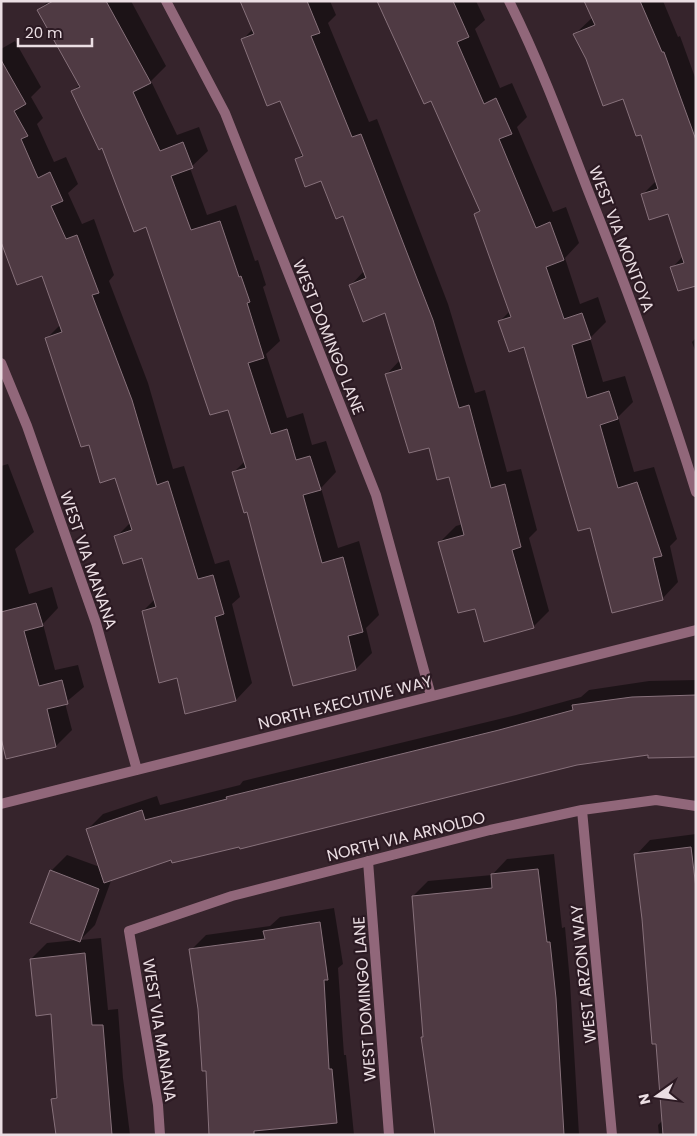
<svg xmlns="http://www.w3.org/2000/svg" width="697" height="1136" font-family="Poppins,sans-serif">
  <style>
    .shadow { fill: #0007 }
    .building { fill: #4f3a43; stroke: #87717b }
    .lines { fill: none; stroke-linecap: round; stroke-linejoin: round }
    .street { stroke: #91677a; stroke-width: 10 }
    .labels { text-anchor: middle; stroke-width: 4.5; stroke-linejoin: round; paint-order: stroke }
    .street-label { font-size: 16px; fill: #ebdee3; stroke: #2c1a23 }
  </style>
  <rect width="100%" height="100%" fill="#36242c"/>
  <path class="shadow" d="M48,1h83l35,65 -15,15 26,54 22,-8 9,24 -18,17 17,47 29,-10 19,56 3,-1 8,25 -3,2 17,54 -14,13 21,64 16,-5 9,32 14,-4 10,31 -15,16 17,60 21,-7 20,74 -13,13 6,25 -16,16 -123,-196 12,-12 -16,-53 -82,-182 -74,-135 7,-7 -41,-74z
    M241,1h89l6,14 -8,8 41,99 8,-3 71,185 27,89 10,-3 22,82 14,-3 16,61 -8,8 20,73 -16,16 -58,-19 -35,-66 16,-16 7,-2 -13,-49 -64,-100 14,-15 -14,-48 -35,-27 13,-14 -20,-56 -22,-36 -26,-19 7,-7 -22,-54 -39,-59 11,-11z
    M378,1h98l9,19 -10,9 25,59 12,-5 15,34 -10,10 36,85 13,-5 13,36 -14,15 15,46 18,-7 8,25 -16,16 13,44 22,-6 8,26 -15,15 16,55 20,-5 23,72 -7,7 8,36 -16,17 -71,-73 -66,-181 -25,-24 10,-10 -35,-97 5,-5 -48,-109z
    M586,1h77l15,36 2,-1 16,44v204l-24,-16 11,-12 -14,-44 -27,-17 15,-15 -16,-47 -17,-36 -37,-39 -12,-24 18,-17z
    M15,41l26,46 -10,10 12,21 -6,6 17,38 12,-5 12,27 -10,9 14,31 12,-5 20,56 -5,6 39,102 25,86 11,-3 31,98 14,-4 11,37 -8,7 20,79 -16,17 -50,12 -9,-35 -34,-66 12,-12 -13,-43 -26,-19 15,-15 -15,-46 -26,-33 -44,-104 15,-15 -18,-50 -39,-29 -3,1v-197z
    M696,338v15l-4,-11z
    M8,464l26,68 -19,17 14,45 23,-7 6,21 -15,16 12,46 23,-5 6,22 -19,16 7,27 -16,16 -55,-13v-267z
    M696,680v76l-47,-2 -73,10 -404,94 -60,20 -17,47 -15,15 21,-2 7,72 10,-1 5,69 7,57h-73l-4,-36 5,-5 -5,-81 -22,-54 16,-16 30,-3 -26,-69 16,-16 33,12 -12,-38 15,-15 54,-18 3,9 80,-20 3,-4 273,-66 65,-18 8,-7 60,-9z
    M696,834v301h-37l-1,-10 5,-5 -6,-78 -21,-187 14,-15z
    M554,854l8,74 3,-1 5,55 9,153h-143l-11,-99 -12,-140 15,-15 64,-6 15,-16z
    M334,908l9,56 -5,4 6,87h2l8,80h-143l-4,-66 -16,-119 15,-15 64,-9 10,-9z"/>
  <path class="building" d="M53,1h53l45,82 -18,9 27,59 23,-9 10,26 -22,8 20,54 29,-9 19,56 2,-1 9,26 -3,1 17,55 -16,5 23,71 16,-5 9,31 14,-4 11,34 -18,5 19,68 21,-6 20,75 -15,4 8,34 -63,16 -46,-174 -3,1 -12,-41 14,-4 -18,-58 -18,5 -64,-188 -12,5 -32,-84 -3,2 -28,-59 9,-4 -43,-77z
    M240,1h67l13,32 -9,3 41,101 9,-3 72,186 26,88 10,-3 22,83 14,-4 16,63 -9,3 22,78 -50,14 -9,-33 -17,4 -20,-71 26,-7 -15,-58 -12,3 -8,-32 -20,5 -24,-79 17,-5 -17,-56 -22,9 -14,-37 17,-7 -23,-62 -7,3 -15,-38 -16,6 -10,-28 8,-3 -23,-55 -13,5 -26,-67 13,-5z
    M377,1h76l16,36 -12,5 27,62 12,-6 16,36 -13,5 37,89 14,-6 14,38 -18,7 18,52 18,-6 9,26 -19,6 15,53 22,-7 9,28 -18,6 18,63 19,-6 25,74 -9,2 10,42 -51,13 -22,-85 -12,3 -54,-184 -15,5 -11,-31 13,-4 -37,-103 6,-3 -49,-110 -7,3z
    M584,1h56l22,51h2l32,88v146l-18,5 -8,-24 14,-4 -16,-49 -19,6 -8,-26 17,-5 -17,-54 -5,1 -13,-37 -20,7 -17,-47 -13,-25 22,-9z
    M1,60l25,44 -12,7 14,25 -7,3 17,39 12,-6 13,29 -12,5 15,33 11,-4 22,58 -7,2 40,105 25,85 11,-4 30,98 15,-4 11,39 -9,3 21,84 -51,13 -8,-36 -18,5 -17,-72 14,-4 -14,-49 -19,6 -9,-28 18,-6 -17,-52 -15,5 -11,-38 -8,2 -36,-109 17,-6 -20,-56 -25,9 -16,-43z
    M36,603l7,23 -19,5 15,55 23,-6 6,24 -21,5 9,38 -50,12 -5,-21v-126z
    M696,695v62l-48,1v-3l-71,10 -337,84 -1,-2 -67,16 -1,-3 -67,23 -18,-54 56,-19 3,10 82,-21 -1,-2 273,-67 74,-20 -1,-5 60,-8z
    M691,847l5,41v247h-33l-7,-91h-4l-10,-125 -8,-65z
    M538,869l9,73h3l6,56 8,137h-129l-14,-98h2l-11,-141 80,-8 -1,-14z
    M50,870l49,19 -19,53 -50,-19z
    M320,922l8,58h-4l5,89h3l5,54 -83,8v4h-45l-3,-64h-4l-4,-62 -9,-60 76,-10 -2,-8z
    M85,953l7,72h11l9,110h-56l-5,-36 6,-1 -6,-84 -15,2 -6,-57z"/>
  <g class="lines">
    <path class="street" d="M166,1l59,112 151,382 55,201
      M509,1c31,62 55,127 80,192 39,98 76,198 107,299
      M1,363l26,63 69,197 41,147
      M1,804l695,-174
      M582,810l30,325
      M368,861l21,274
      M160,1135l-2,-30 -29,-174 103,-35 258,-66 92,-20 74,-10 40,6"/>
  </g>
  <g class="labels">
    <g class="street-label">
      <text transform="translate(622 239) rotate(69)" y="6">WEST VIA MONTOYA</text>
      <text transform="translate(329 337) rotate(68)" y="6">WEST DOMINGO LANE</text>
      <text transform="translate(89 560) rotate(71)" y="6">WEST VIA MANANA</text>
      <text transform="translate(345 702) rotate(-14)" y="6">NORTH EXECUTIVE WAY</text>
      <text transform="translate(406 836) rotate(-14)" y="6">NORTH VIA ARNOLDO</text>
      <text transform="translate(583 974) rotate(-96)" y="6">WEST ARZON WAY</text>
      <text transform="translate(364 999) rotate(-94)" y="6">WEST DOMINGO LANE</text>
      <text transform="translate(160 1030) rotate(81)" y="6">WEST VIA MANANA</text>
    </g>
  </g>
  <rect width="697" height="1136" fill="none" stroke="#ebdee3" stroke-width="5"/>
  <g transform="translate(657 1096) rotate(256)" stroke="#2c1a23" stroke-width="4" paint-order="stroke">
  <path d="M0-4L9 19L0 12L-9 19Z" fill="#ebdee3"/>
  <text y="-8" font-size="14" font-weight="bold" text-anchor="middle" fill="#ebdee3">N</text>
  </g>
  <path d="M18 38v8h74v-8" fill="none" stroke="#ebdee3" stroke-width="2.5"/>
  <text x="25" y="38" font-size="15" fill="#ebdee3" stroke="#2c1a23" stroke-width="4" paint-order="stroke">20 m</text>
</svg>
